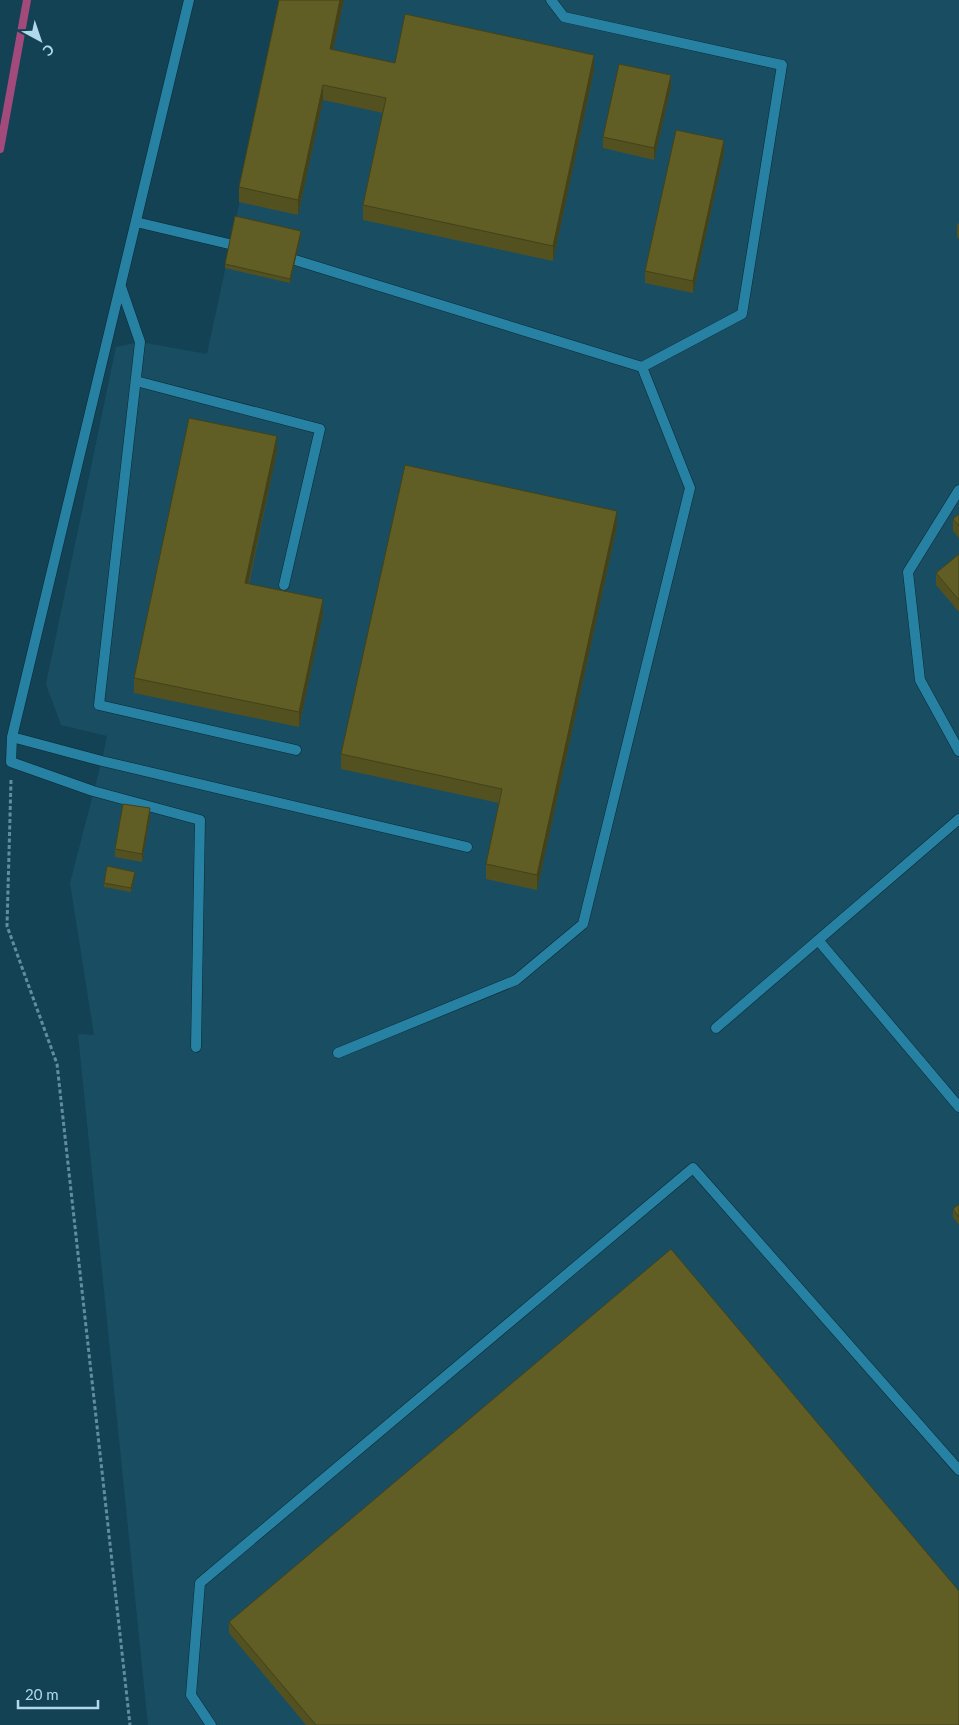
<svg xmlns="http://www.w3.org/2000/svg" width="959" height="1725" font-family="Lato,sans-serif">
  <style>
    .built { fill: #194e62 }
    .lines { fill: none; stroke-linecap: round; stroke-linejoin: round }
    .stream { stroke: #a34a7c; stroke-width: 8 }
    .lane-casing { stroke: #0b2732; stroke-width: 11 }
    .path { stroke: #628d9f; stroke-width: 3; stroke-dasharray: 4 2.5; stroke-linecap: butt }
    .lane { stroke: #2681a3; stroke-width: 10 }
    .wall { fill: #535120 }
    .shaded-wall { fill: #43421a }
    .building { fill: #605e25; stroke: #43421a }
  </style>
  <rect width="100%" height="100%" fill="#134254"/>
  <path class="built" d="M283,0h676v1725h-811l-70,-691 16,1 -24,-152 32,-123 5,-24 -46,-11 -15,-41 70,-337 24,-5 67,12z"/>
  <g class="lines">
    <path class="stream" d="M0,149l27,-149"/>
    <defs>
      <path id="lane" d="M189,0l-177,737 -1,25 82,29 107,29 -4,227
        M551,0l13,17 218,48 -40,249 -100,53
        M136,222l93,22
        M295,260l347,107 48,121 -107,436 -67,56 -178,73
        M121,287l19,55 -41,363 197,45
        M136,381l184,48 -36,156
        M959,490l-51,82 12,108 39,71
        M12,737l90,24 365,86
        M818,940l141,167
        M716,1028l243,-209
        M211,1725l-20,-30 9,-112 493,-415 266,302"/>
    </defs>
    <use href="#lane" class="lane-casing"/>
    <path class="path" d="M11,780l-4,146 50,138 73,661"/>
    <use href="#lane" class="lane"/>
  </g>
  <path class="wall" d="M344,0l-11,50 62,13 199,7 -41,191 -190,-41v-15l20,-92 -60,-13 -25,115 -59,-13v-15z
    M671,87l-17,73 -51,-12v-11z
    M724,152l-31,141 -48,-10v-12z
    M959,223v16l-2,-2v-12z
    M301,235l-11,48 -65,-15v-4z
    M277,451l-28,133 74,30 -24,113 -165,-34v-15z
    M959,514v24l-6,-7v-12z
    M617,526l-80,364 -51,-11v-15l13,-61 -158,-34v-15z
    M959,554v58l-23,-27v-12z
    M150,817l-8,45 -27,-5v-8z
    M135,876l-4,16 -27,-5v-4z
    M959,1204v21l-6,-8v-8z
    M229,1622l730,103h-653l-77,-92z"/>
  <path class="shaded-wall" d="M340,0h4l-14,64v-15z
    M594,55v15l-41,191v-15z
    M671,75v12l-17,73v-12z
    M323,85v15l-25,115v-15z
    M724,140v12l-31,141v-12z
    M301,231v4l-11,48v-4z
    M277,436v15l-32,147v-15z
    M617,511v15l-80,364v-15z
    M323,599v15l-24,113v-15z
    M150,808v9l-8,45v-8z
    M135,872v4l-4,16v-4z"/>
  <path class="building" d="M279,0h61l-10,49 65,14 10,-49 189,41 -41,191 -190,-41 23,-107 -63,-13 -25,115 -59,-13z
    M619,64l52,11 -17,73 -51,-11z
    M676,130l48,10 -31,141 -48,-10z
    M235,216l66,15 -11,48 -65,-15z
    M189,418l88,18 -32,147 78,16 -24,113 -165,-34z
    M405,465l212,46 -80,364 -51,-11 16,-75 -161,-35z
    M959,514v12l-6,-7z
    M959,554v46l-23,-27z
    M123,804l27,4 -8,46 -27,-5z
    M107,866l28,6 -4,16 -27,-5z
    M959,1204v13l-6,-8z
    M671,1249l288,342v134h-643l-87,-103z"/>
  <g transform="translate(40 40) rotate(140)" stroke="#134254" stroke-width="4" paint-order="stroke">
  <path d="M0-4L9 19L0 12L-9 19Z" fill="#b1d9eb"/>
  <text y="-8" font-size="14" font-weight="bold" text-anchor="middle" fill="#b1d9eb">С</text>
  </g>
  <path d="M18 1700v8h80v-8" fill="none" stroke="#b1d9eb" stroke-width="2.5"/>
  <text x="25" y="1700" font-size="15" fill="#b1d9eb" stroke="#134254" stroke-width="4" paint-order="stroke">20 m</text>
</svg>
